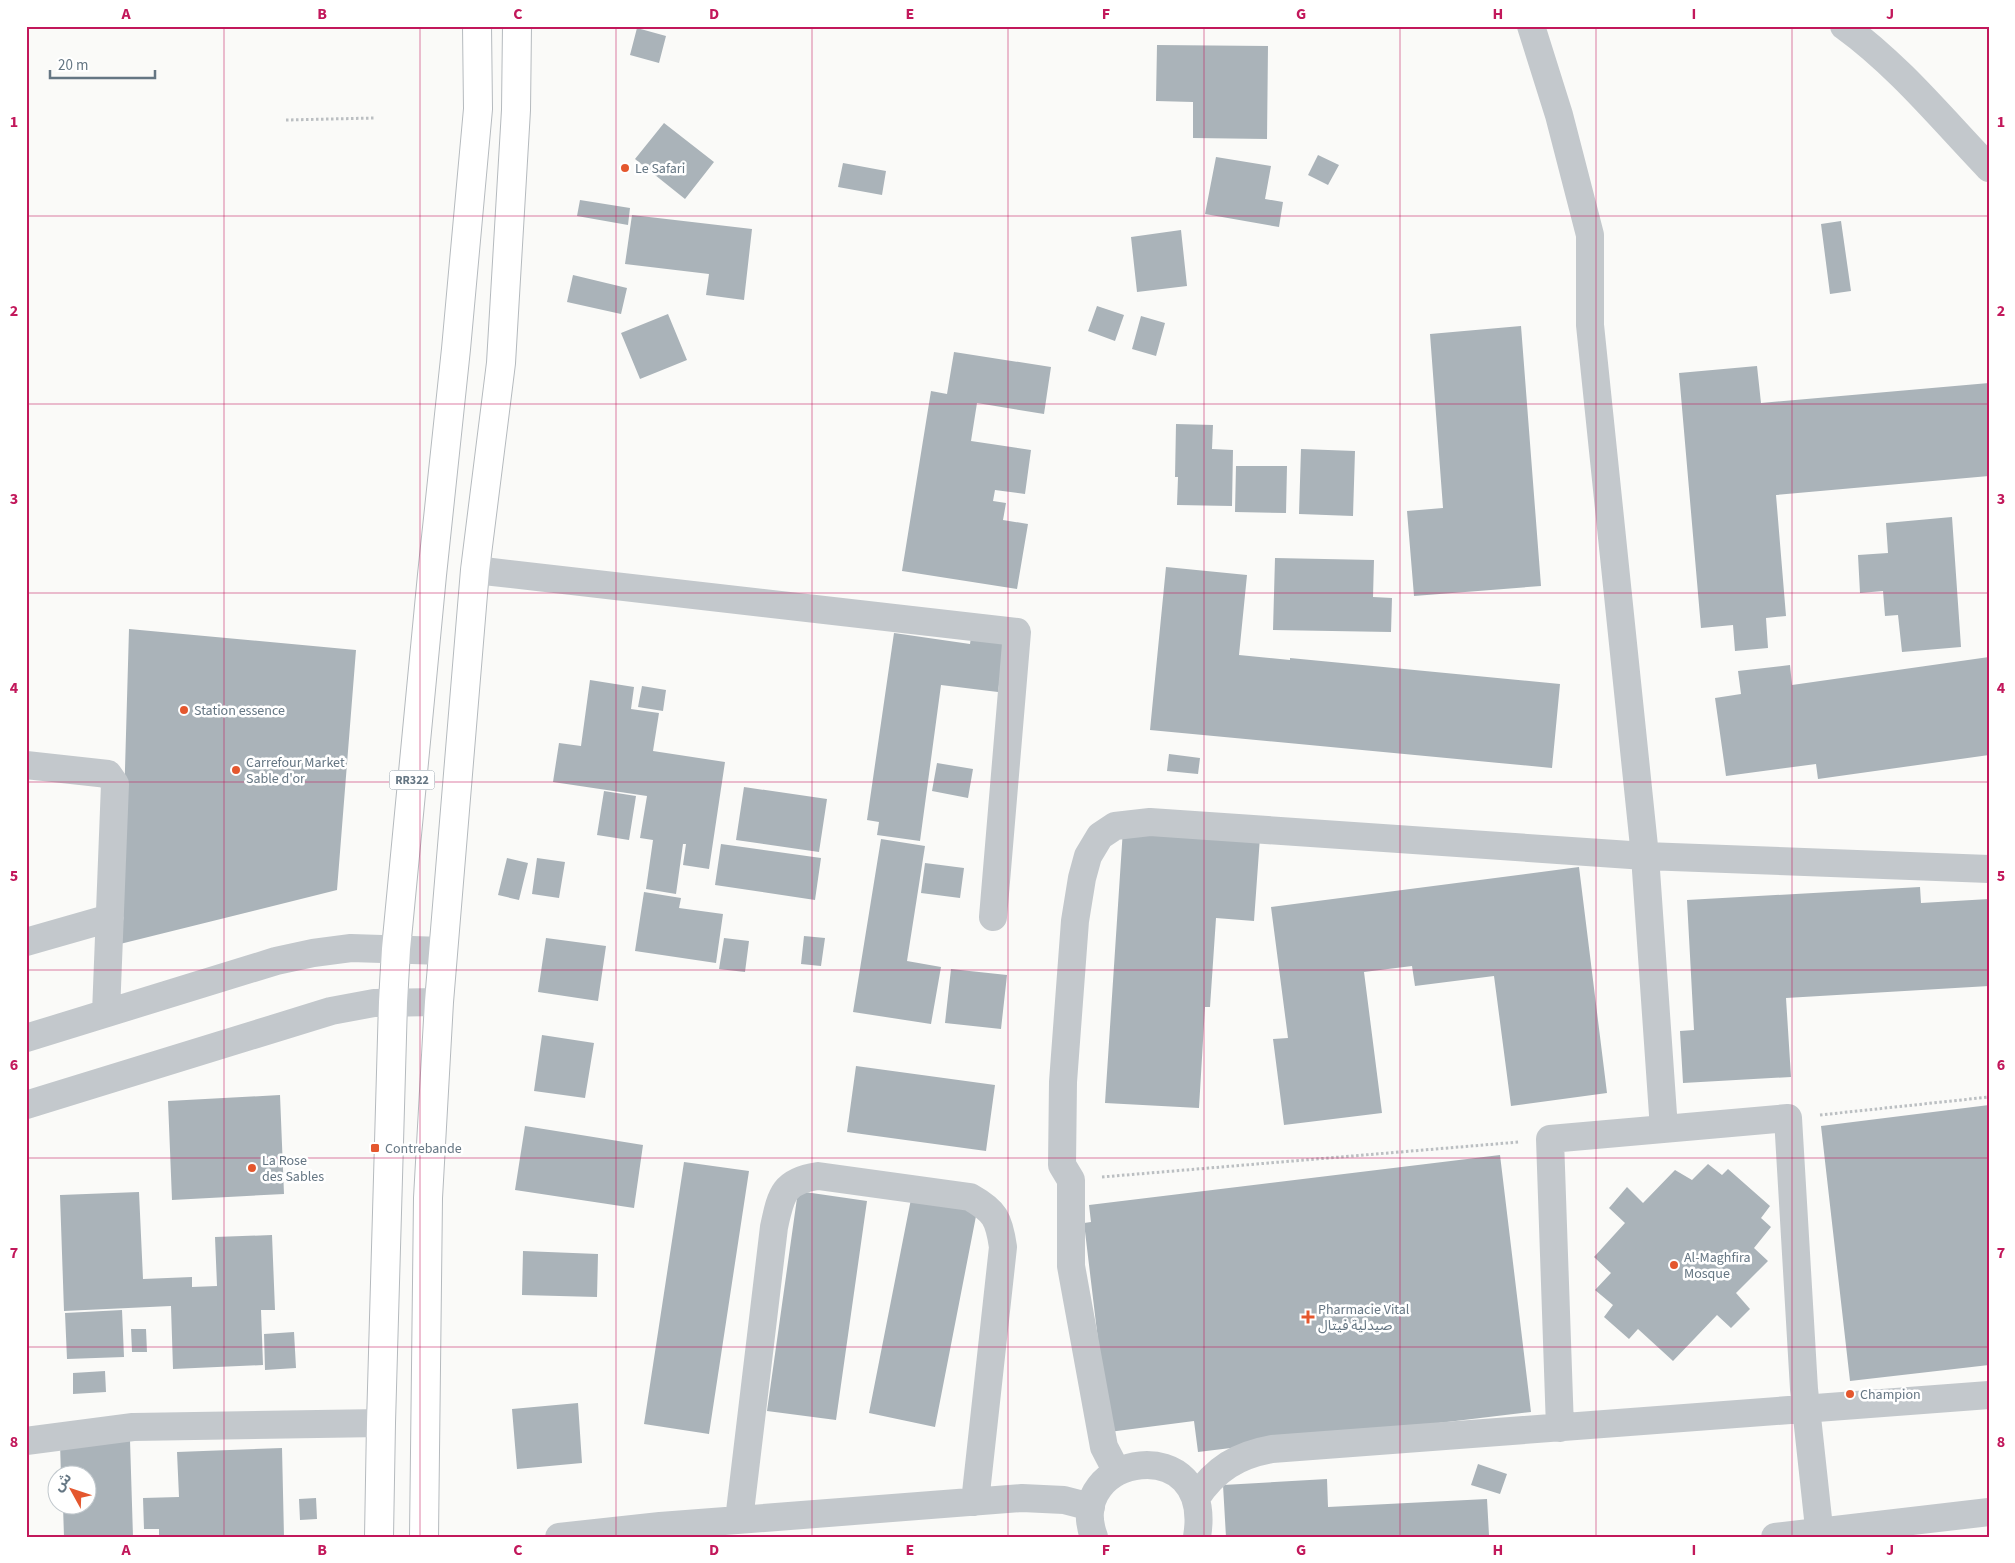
<svg xmlns="http://www.w3.org/2000/svg" width="2015" height="1563" font-family="'Source Sans 3','Noto Sans Arabic',sans-serif">
  <style>
    .building { fill: #aab3b9 }
    .lines { fill: none; stroke-linecap: round; stroke-linejoin: round }
    .major-casing { stroke: #b5babe; stroke-width: 30 }
    .path { stroke: #bbbfc2; stroke-width: 3; stroke-dasharray: 2.5 2.5; stroke-linecap: butt }
    .minor { stroke: #c3c8cc; stroke-width: 28 }
    .major { stroke: #fff; stroke-width: 28 }
    .grid { fill: none; stroke: #c2185b; stroke-width: 1; stroke-opacity: 0.55 }
    .poi-dot { fill: #e4572e; stroke: #fff; stroke-width: 2 }
    .labels { text-anchor: middle; stroke-width: 5; stroke-linejoin: round; paint-order: stroke }
    .shield { fill: #fff; stroke: #939fa8; stroke-width: 1 }
    .shield-label { font-size: 12px; font-weight: bold; fill: #657683 }
    .poi-label { font-size: 14px; fill: #657683; stroke: #fff; text-anchor: start }
    .neatline { fill: none; stroke: #c2185b; stroke-width: 2 }
    .grid-label { font-size: 16px; text-anchor: middle; font-weight: bold; fill: #c2185b }
  </style>
  <rect width="100%" height="100%" fill="#fafaf8"/>
  <path class="building" d="M637,28l29,8 -7,27 -29,-8z
    M1157,45l111,1 -1,93 -74,-1v-36l-37,-1z
    M664,123l50,39 -29,37 -50,-40z
    M1318,155l21,10 -11,20 -20,-10z
    M1216,157l55,9 -6,33 18,3 -4,25 -74,-13z
    M843,163l43,8 -4,24 -44,-8z
    M580,200l50,8 -2,17 -51,-9z
    M632,215l120,14 -8,71 -38,-5 3,-21 -84,-10z
    M1841,221l10,70 -21,3 -9,-70z
    M1181,230l6,56 -50,6 -6,-55z
    M573,275l54,13 -6,26 -54,-12z
    M1097,306l27,9 -9,26 -27,-10z
    M668,314l19,46 -47,19 -19,-46z
    M1141,316l24,7 -9,33 -24,-7z
    M1521,326l20,260 -127,10 -7,-85 36,-3 -13,-174z
    M954,352l97,15 -7,47 -67,-11 -6,38 60,9 -6,44 -30,-4 -2,11 13,2 -3,17 25,4 -11,65 -115,-18 29,-180 16,3z
    M1757,366l4,37 228,-20v93l-213,19 10,121 -20,2 2,30 -33,3 -2,-26 -32,3 -22,-255z
    M1176,424l37,1 -1,24 21,1 -1,56 -55,-1 1,-28h-3z
    M1301,449l54,2 -2,65 -54,-2z
    M1236,466h51l-1,47 -51,-1z
    M1952,517l9,130 -59,5 -4,-37 -13,1 -2,-25 -23,2 -2,-38 30,-2 -2,-30z
    M1275,558l99,2 -1,37 19,1 -1,34 -118,-2z
    M1166,567l81,8 -8,80 51,5v-2l270,26 -8,84 -402,-38z
    M129,629l227,21 -19,240 -217,54z
    M894,633l76,11 1,-7 34,5 -7,50 -57,-7 -21,156 -43,-6 2,-13 -12,-2z
    M1989,657v98l-171,24 -2,-15 -90,12 -11,-78 26,-4 -3,-23 52,-6 2,20z
    M590,680l44,7 -3,22 28,4 -6,38 72,11 -16,107 -26,-4 3,-21h-3l-7,50 -30,-5 7,-49 -13,-2 7,-42 -94,-14 6,-39 22,3z
    M642,686l24,4 -3,21 -25,-4z
    M1169,754l31,4 -2,16 -31,-3z
    M937,763l36,6 -5,29 -36,-7z
    M744,787l83,12 -8,53 -83,-12z
    M604,791l32,5 -7,44 -32,-5z
    M1123,829l137,8 -6,84 -38,-3 -6,89h-5l-6,101 -94,-5z
    M881,839l44,7 -18,115 34,6 -10,57 -78,-12z
    M721,844l100,14 -6,42 -100,-15z
    M507,858l21,5 -9,37 -21,-5z
    M537,858l28,4 -6,36 -27,-4z
    M925,863l39,5 -4,30 -39,-5z
    M1579,867l28,226 -96,13 -17,-130 -79,10 -3,-20 -48,6 18,141 -98,12 -11,-86 15,-1 -17,-131z
    M1920,887l1,16 68,-4v87l-203,12 5,79 -108,6 -3,-52 14,-1 -7,-130z
    M644,892l37,6 -2,10 44,6 -7,49 -81,-12z
    M804,936l21,2 -4,28 -20,-2z
    M546,938l60,8 -8,55 -60,-9z
    M724,938l25,3 -4,31 -26,-3z
    M951,969l56,6 -6,54 -56,-6z
    M542,1035l52,8 -9,55 -51,-7z
    M856,1066l139,19 -9,66 -139,-19z
    M280,1095l4,99 -112,6 -4,-99z
    M1989,1105v260l-139,16 -29,-255z
    M525,1126l118,19 -9,63 -119,-18z
    M1500,1155l31,257 -333,40 -4,-31 -85,11 -25,-209 7,-1 -2,-17z
    M684,1162l65,9 -40,263 -65,-10z
    M1708,1164l14,11 6,-6 42,37 -9,12 10,9 -17,21 14,13 -32,32 14,16 -19,19 -14,-13 -44,46 -35,-32 -9,10 -25,-22 9,-12 -18,-15 16,-17 -17,-16 31,-34 -16,-15 18,-21 16,16 32,-33 17,10z
    M798,1191l69,10 -31,219 -69,-9z
    M139,1192l4,87 49,-2v10l25,-1 -2,-49 57,-2 3,75h-14l2,55 -90,4 -2,-63 -107,5 -4,-116z
    M911,1199l66,12 -42,216 -66,-14z
    M523,1251l75,3 -1,43 -75,-2z
    M122,1310l2,47 -57,2 -2,-46z
    M131,1329h15l1,23h-15z
    M294,1332l2,36 -31,2 -1,-36z
    M105,1371l1,21 -33,2v-21z
    M578,1403l4,60 -65,6 -5,-60z
    M130,1440l3,97h-69l-1,-31h25v-30h-27l-1,-33z
    M282,1448l2,89h-125v-8h-15l-1,-31 36,-1 -2,-45z
    M1478,1464l29,10 -7,20 -29,-9z
    M1327,1479l1,28 159,-8 2,36 -263,2 -3,-52z
    M316,1498l1,21 -17,1 -1,-21z"/>
  <g class="lines">
    <defs>
      <path id="major" d="M379,1537l2,-114 12,-421 3,-53 36,-374 24,-226 22,-240 -1,-83
        M424,1537l4,-339 11,-196 36,-432 26,-207 15,-253 1,-84"/>
    </defs>
    <use href="#major" class="major-casing"/>
    <path class="path" d="M286,120l88,-2
      M1820,1115l169,-18
      M1102,1177l417,-35"/>
    <path class="minor" d="M1531,26l28,89 31,120v90l55,531 19,273
      M1844,26c55,40 98,93 145,142
      M475,570l542,62 -24,285
      M26,765l82,9 7,10 -9,229
      M26,942l84,-24
      M26,1038l250,-77 37,-8 38,-5 92,3
      M26,1105l305,-94 43,-8 65,-1
      M1560,1428l-10,-289 238,-21 16,271 16,148
      M26,1441l107,-14 248,-4
      M1117,1472l-13,-25 -33,-181v-86l-9,-15 1,-83 12,-161 7,-43 6,-22 12,-20 15,-10 35,-4 495,34 344,13
      M1196,1498c19,-29 42,-43 76,-49l717,-54
      M739,1520l35,-293c7,-32 9,-46 44,-51l152,21c25,14 29,22 33,50l-28,255
      M559,1537l101,-11 362,-28 42,2 27,7
      M1094,1537c-31,-83 121,-108 103,0
      M1775,1537l214,-25"/>
    <use href="#major" class="major"/>
  </g>
  <path class="grid" d="M224,26v1511M420,26v1511M616,26v1511M812,26v1511M1008,26v1511M1204,26v1511M1400,26v1511M1596,26v1511M1792,26v1511M26,216h1963M26,404h1963M26,593h1963M26,782h1963M26,970h1963M26,1158h1963M26,1347h1963"/>
  <g class="poi-dot">
    <circle cx="625" cy="168" r="5"/>
    <circle cx="184" cy="710" r="5"/>
    <circle cx="236" cy="770" r="5"/>
    <rect x="370" y="1143" width="10" height="10" rx="2.5"/>
    <circle cx="252" cy="1168" r="5"/>
    <circle cx="1674" cy="1265" r="5"/>
    <path d="M1305.5 1309.5h5v5h5v5h-5v5h-5v-5h-5v-5h5z"/>
    <circle cx="1850" cy="1394" r="5"/>
  </g>
  <g class="labels">
    <rect class="shield" x="389.5" y="770.5" width="45" height="19" rx="4"/>
    <g class="shield-label">
      <text x="412" y="784">RR322</text>
    </g>
    <g class="poi-label">
      <text x="635" y="173">Le Safari</text>
      <text x="194" y="715">Station essence</text>
      <text x="246" y="767">Carrefour Market<tspan x="246" dy="16">Sable d'or</tspan></text>
      <text x="385" y="1153">Contrebande</text>
      <text x="262" y="1165">La Rose<tspan x="262" dy="16">des Sables</tspan></text>
      <text x="1684" y="1262">Al-Maghfira<tspan x="1684" dy="16">Mosque</tspan></text>
      <text x="1318" y="1314">Pharmacie Vital<tspan x="1318" dy="16">صيدلية فيتال</tspan></text>
      <text x="1860" y="1399">Champion</text>
    </g>
  </g>
  <rect width="2015" height="1563" fill="none" stroke="#ffffff" stroke-width="55"/>
  <g transform="translate(72 1490) rotate(310)"><circle r="24" fill="#ffffff" stroke="#c1c8cd"/>
  <path d="M0-4L9 19L0 12L-9 19Z" fill="#e4572e"/>
  <text y="-8" font-size="14" font-weight="bold" text-anchor="middle" fill="#657683">ش</text>
  </g>
  <path d="M50 70v8h105v-8" fill="none" stroke="#657683" stroke-width="2.5"/>
  <text x="58" y="70" font-size="15" fill="#657683" stroke="#ffffff" stroke-width="4" paint-order="stroke">20 m</text>
  <rect x="28" y="28" width="1960" height="1508" class="neatline"/>
  <g class="grid-label">
    <text x="126" y="19">A</text>
    <text x="322" y="19">B</text>
    <text x="518" y="19">C</text>
    <text x="714" y="19">D</text>
    <text x="910" y="19">E</text>
    <text x="1106" y="19">F</text>
    <text x="1301" y="19">G</text>
    <text x="1498" y="19">H</text>
    <text x="1694" y="19">I</text>
    <text x="1890" y="19">J</text>
    <text x="14" y="127">1</text>
    <text x="2001" y="127">1</text>
    <text x="14" y="316">2</text>
    <text x="2001" y="316">2</text>
    <text x="14" y="504">3</text>
    <text x="2001" y="504">3</text>
    <text x="14" y="693">4</text>
    <text x="2001" y="693">4</text>
    <text x="14" y="881">5</text>
    <text x="2001" y="881">5</text>
    <text x="14" y="1070">6</text>
    <text x="2001" y="1070">6</text>
    <text x="14" y="1258">7</text>
    <text x="2001" y="1258">7</text>
    <text x="14" y="1447">8</text>
    <text x="2001" y="1447">8</text>
    <text x="126" y="1555">A</text>
    <text x="322" y="1555">B</text>
    <text x="518" y="1555">C</text>
    <text x="714" y="1555">D</text>
    <text x="910" y="1555">E</text>
    <text x="1106" y="1555">F</text>
    <text x="1301" y="1555">G</text>
    <text x="1498" y="1555">H</text>
    <text x="1694" y="1555">I</text>
    <text x="1890" y="1555">J</text>
  </g>
</svg>
